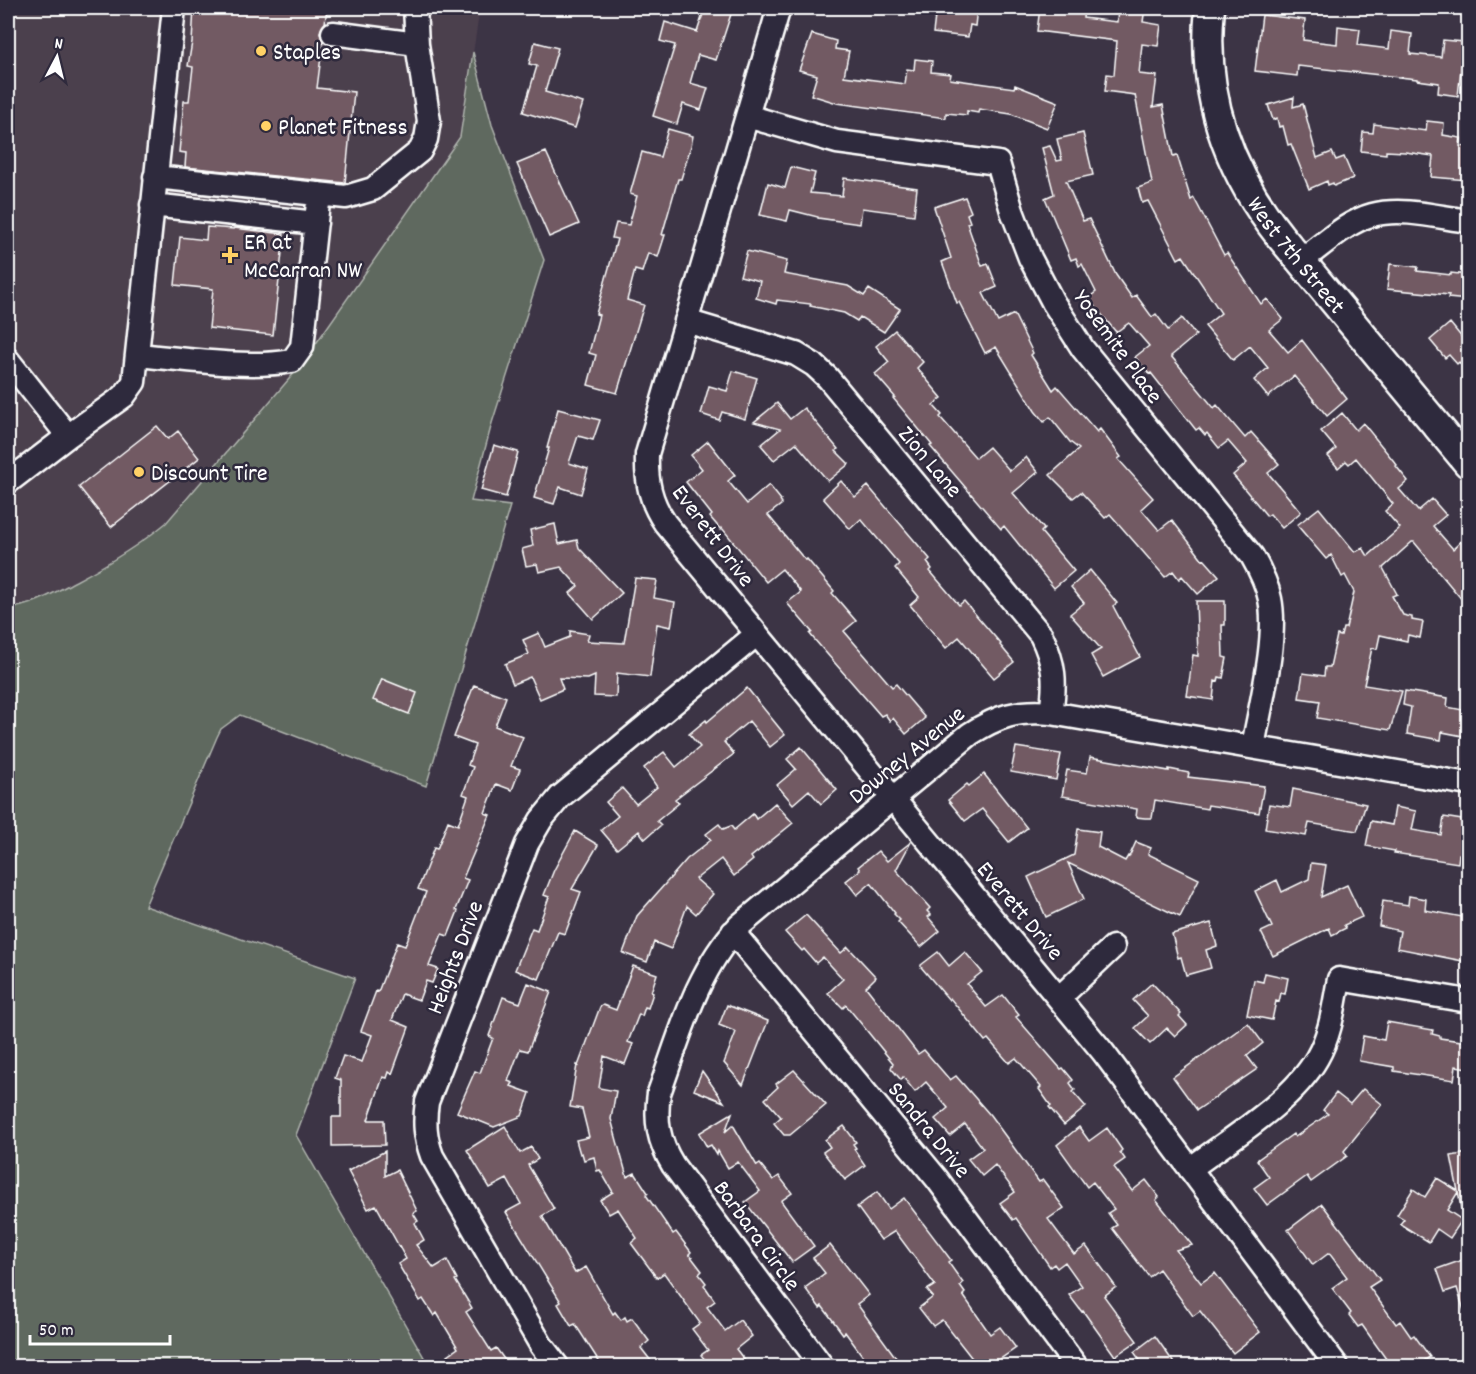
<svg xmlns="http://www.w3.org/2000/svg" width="1476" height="1374" font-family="Dekko,sans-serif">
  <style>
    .built { fill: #4c3f4e }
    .green { fill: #5f695e; stroke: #afb4ae; stroke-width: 1.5 }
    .building { fill: #725a63; stroke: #fff; stroke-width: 1.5 }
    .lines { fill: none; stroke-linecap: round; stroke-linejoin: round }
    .minor-casing { stroke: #fff; stroke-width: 27 }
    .major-casing { stroke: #fff; stroke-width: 33 }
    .minor { stroke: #2f2a3d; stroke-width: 22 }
    .major { stroke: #2f2a3d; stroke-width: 28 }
    .poi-dot { fill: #ffd166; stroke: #2f2a3d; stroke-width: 2 }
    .labels { text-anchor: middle; stroke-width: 5; stroke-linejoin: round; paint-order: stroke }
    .poi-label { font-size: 24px; fill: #fff; stroke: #2f2a3d; text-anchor: start }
    .street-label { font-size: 24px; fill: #fff; stroke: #2f2a3d }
  </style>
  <rect width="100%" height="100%" fill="#3c3445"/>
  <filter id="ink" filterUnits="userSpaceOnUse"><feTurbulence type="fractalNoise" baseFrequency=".0167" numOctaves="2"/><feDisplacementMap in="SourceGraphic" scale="12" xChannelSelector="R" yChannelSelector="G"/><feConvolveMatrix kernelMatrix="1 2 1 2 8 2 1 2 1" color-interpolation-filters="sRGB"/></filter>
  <g filter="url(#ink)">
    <path class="built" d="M8,8h472l-20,129 -159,228 -135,158 -23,20 -100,56 -26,9h-9z"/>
    <path class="green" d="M473,52l19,73 52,135 -52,163 -21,78 39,5 -84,280 -186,-71 -19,14 -4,8 -72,169 210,72 -59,157 133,231h-421v-758c24,-1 47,-16 68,-27 32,-17 62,-35 90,-58l135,-158 159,-228z"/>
    <path class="building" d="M194,8h133l-2,15 -5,9 3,9 -6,47 37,4 -9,91 -160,-16 1,-14 -7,-1 5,-51h5l4,-34 -5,-1 4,-24z
      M705,8h28l-17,52 -18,-5 -8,28 18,5 -7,22 -18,-6 -6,20 -24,-8 22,-71 -15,-4 5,-19 32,10z
      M936,8h41l-2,18 -5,-1 -2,12 -35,-4z
      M1040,8h44l-1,10 34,4 1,-14h27l-2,14 18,3 -3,21 -16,-2 -3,30 18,2 -4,31 10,-2 10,51 4,-1 14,45 3,-2 30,57 3,-2 34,51 6,-5 16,20 -14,11 19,22 14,-12 45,59 -20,17 -33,-40 -26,21 -14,-17 14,-12 -18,-22 -17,14 -28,-34 16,-13 -38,-57 -5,3 -30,-58 -6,2 -4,-15 14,-5 -17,-88 -30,-4 2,-17 7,1 3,-34 -80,-10z
      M1262,15l43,5 -2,20 34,4 1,-18 22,3 -2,16 31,4 2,-18 21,3 -2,20 31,3 2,-17 21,2 -6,54 -20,-3 1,-10 -22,-3v-1l-119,-13 -1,10 -42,-5z
      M812,34l24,7 -1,8 14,2 -5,25 61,8 2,-15 7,1 1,-11 17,2 -1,11 20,2 -1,5 64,9 1,-3 43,17 -11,26 -36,-14 -32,-5 -1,4 -11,-2v4l-21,-2v5l-109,-15 -26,-8 6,-20 -18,-5z
      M535,42l23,6 -13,44 38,11 -8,25 -52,-16 14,-46 -8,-2z
      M1294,97l-1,10 10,-3 14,54 15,-6 4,8 8,-3 9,21 -19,8 -1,-3 -5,2 -1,-4 -18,8 -18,-45 -3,1 -5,-19 -4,1 -2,-9 -4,2 -5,-15z
      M1427,121l17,2 -1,12 18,3 -1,8 8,1v33l-37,-3 2,-21 -28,-4 -19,-1v3l-25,-3 2,-19 10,1 1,-9 52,7z
      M668,129l25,7 -2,10 -10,33h-3l-16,56h3l-7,22 -10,-4 -6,19 -7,-2 -8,30 17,5 -27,88 -29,-8 8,-30 -7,-2 10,-38 -3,-1 21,-75 -5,-1 4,-15 13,2 8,-29 -7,-2 12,-42 18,5z
      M1083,133l10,42 -27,6 17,40 6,-2 27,56 16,23 4,-3 16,22 4,-3 12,16 14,-12 14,17 -25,21 43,52 3,-3 28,33 6,-6 28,32 -11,9 33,39 -19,16 -12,-14 -3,2 -34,-41 14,-12 -19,-22 -9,7 -12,-15 -2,2 -6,-7 -3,2 -45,-57 -2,1 -14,-17 14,-11 -20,-23 -13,9 -28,-34 8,-6 -14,-28 -3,2 -3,-8 -5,2 -26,-62 9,-4 -12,-46 8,-2 7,15 5,-1 -5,-21z
      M546,152l33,72 -30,13 -32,-73z
      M791,167l24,6 -5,20 32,3 2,-18 73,10 -3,27 -52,-7 -2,16 -42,-6v-1l-28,-7 -3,11 -27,-6 8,-32 17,5z
      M965,197l6,15 -4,2 3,8 -3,1 15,43 6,-2 9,23 -14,6 15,29 16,-8 19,39 -2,2 22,35 4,-4 40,46 3,-3 21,28 -3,2 35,39 -12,11 18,21 13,-10 31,40 1,-1 15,17 -21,18 -16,-18 -3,3 -6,-8 -8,6 -55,-63 -5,4 -24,-26 -8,6 -23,-23 29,-26 -9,-7 -20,-25 -6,5 -9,-11 -39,-64 -11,6 -26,-51 -2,1 -15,-41 9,-4 -17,-51z
      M207,227l27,2v-1l50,6 -11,101 -64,-7 4,-39 -38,-4 5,-48 26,3z
      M747,251l40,10 -3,13 64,12 16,10 5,-7 31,20 -16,23 -24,-15 -3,4 -13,-8 -34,-7 1,-2 -34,-4 -1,4 -20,-6 4,-17 -20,-5z
      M1390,264l28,3 -1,4 34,4v-2l17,2v25l-20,-2 1,-3 -62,-6z
      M1450,323l18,22v28l-9,-11 -2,2 -8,-9 -4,3 -15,-18z
      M895,330l28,32 -6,6 25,30 -9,7 9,10 -2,2 36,41 13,-11 21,24 16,-14 12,15 -25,21 31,36 -3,3 33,39 -20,17 -50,-62 -3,3 -71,-83 2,-1 -39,-47 2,-1 -20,-23 14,-12 -13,-16z
      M733,371l24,7 -12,41 -23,-7 -3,8 -18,-6 8,-28 18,5z
      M777,403l13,16 14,-11 34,41 -2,2 13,13 -21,17 -32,-38 -22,17 -13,-15 19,-16 -26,-7z
      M558,409l42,11 -7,20 -15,-4 -9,27 19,6 -7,25 -21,-7 -6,17 -20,-6 15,-50h-2z
      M1342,413l14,17 7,-7 34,42 -1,1 12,15 -9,8 19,22 14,-12 14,16 -13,11 20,23 15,-14v72l-54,-65h-2l-29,26 14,26 -5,2 11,19 9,2v3l11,2 -3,16 -12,-3 -1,6 -27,-6 -3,14 -5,-1 -8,37 38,6 -12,39 -73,-12 3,-17 -21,-3 4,-25 21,3 1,-9h5l7,-32 4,1 2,-8h3l8,-36 -9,-17 -3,2 -11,-22 -5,4 -29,-34 22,-17 36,44 8,-4 5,8 32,-28 -15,-17 8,-7 -37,-46 -7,6 -3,-3 -8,7 -10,-12 8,-7 -15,-18z
      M157,426l11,13 10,-8 21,27 -88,69 -32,-40z
      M708,441l27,34 -7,6 19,23 22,-19 12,15 -1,1 2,3 -14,11 37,45 2,-1 27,32 -2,2 24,28 -12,10 48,56 4,-3 29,34 -19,16 -13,-16 -3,3 -5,-7 -4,2 -67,-77 -4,-5 2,-2 -25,-29 14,-11 -19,-23 -16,13 -44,-54 -1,2 -11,-13 2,-2 -26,-33 16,-13 -11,-14z
      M494,445l24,7 -12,45 -25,-7z
      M841,481l14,16 13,-11 62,73 -3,3 5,7 -2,2 29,34 5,-4 37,43 -1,1 14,17 -20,16 -35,-41 -13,11 -36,-43 9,-8 -24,-29 4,-4 -38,-45 -11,10 -27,-31z
      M555,524l4,20 18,-4 2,8 43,45 -29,26 -23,-26 8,-7 -17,-19 -22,5 -2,-8 -11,2 -4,-17 11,-3 -3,-16z
      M1090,570l27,33 -4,3 27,51 -37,20 -12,-22 10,-6 -31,-35 14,-11 -13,-16z
      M635,578l22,2 -3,18 21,4 -4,25 -14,-3 -7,53 -33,-4 -1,24 -22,-1 1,-20 -7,3 -29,-1 4,11 -23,10 -10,-22 -17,7 -8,-20 24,-10 -6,-14 16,-7 6,14 25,-10v-6l19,3 -2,7 37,2z
      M1196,601h29v24h-3l1,32 4,1 -4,20 -4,-1 -1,5 -3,-1 -2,19 -26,-4 6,-41 5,1z
      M382,679l35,14 -8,21 -36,-14z
      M474,685l32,12 -11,29 28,11 -12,29 9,3 -8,21 -16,-6 -11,29 5,2 -27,63 5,2 -12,30 2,1 -10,25 -6,-2 -13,32 9,3 -6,14 -6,-2 -7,19 -17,-6 -10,26 17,7 -17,47 -3,-2 -2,6 -4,-1 -15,43h16l1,25 -53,1v-29h9v-37l-6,-2 8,-22 19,6 10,-27 -11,-4 15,-40 2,1 19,-49 8,3 21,-54 -8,-3 16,-41 3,1 11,-28 10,4 10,-29 -5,-2 10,-27 -5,-2 7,-20 -21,-8z
      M747,688l38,47 -15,12 -21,-26 -25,21 10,12 -59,45 4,4 -22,18 4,4 -16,14 -6,-8 -22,18 -16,-19 17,-14 -12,-14 16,-14 14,16 21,-17 -13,-19 20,-16 12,15 24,-20 -11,-13 17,-14 1,2z
      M1405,691l43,7 -1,9 21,4v26l-26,-5 -1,8 -34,-6 4,-27 -8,-2z
      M801,747l36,43 -16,14 -12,-14 -16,14 -16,-19 19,-16 -9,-10z
      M1016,747l45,7 -5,26 -45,-8z
      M1090,757l79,14v-2l20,4 -1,4 76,9 -5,27 -51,-8 -1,4 -52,-9 -3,18h-7l-9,-1 1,-8 -75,-13 5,-26 20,3z
      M984,774l43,54 -18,14 -27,-33 -17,12 -17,-21 19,-16 2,2z
      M1293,789l73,15 -9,27 -48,-8 -3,13 -41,-7 4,-25 21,3z
      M775,803l18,20 -42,34 2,3 -19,16 -13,-17 -25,20 17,15 -17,20 -9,-8 -16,43 -17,-7 -7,20 -24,-9 14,-37 50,-57 24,-19 -5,-6 13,-10 4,5 8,-3 3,4 19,-16 3,5z
      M1395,807l21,4 -4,19 29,5 3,-18 24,4v34l-9,-1 -1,9 -64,-10 1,-2 -29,-5 5,-25 21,4z
      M1078,829l22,3 -2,15 27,14 3,-5 1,1 7,-15 15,6 -3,6 51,25 -19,38 -112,-54 16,36 -38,18 -18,-40 46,-22z
      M575,831l23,14 -26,44 9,3 -16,42 -7,-2 -19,47 -24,-9 17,-42 5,2 12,-33 -5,-2 10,-25z
      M911,842l-15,28 34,38 -3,3 4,4 -3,2 12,14 -19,16 -23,-25 2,-2 -6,-6 1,-1 -24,-30 -14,12 -11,-14 14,-11 -2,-3 20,-16 9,10z
      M1311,863l15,2 -5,32 26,-12 15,32 -18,8 2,3 -14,7 -3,-7 -56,28 -12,-24 11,-5 -17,-36 22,-11 5,12 27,-13z
      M1409,896l17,3 -1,11 43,8v44l-71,-14 3,-17 -21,-5 4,-25 25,4z
      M806,915l35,38 7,-6 28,30 -10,10 52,67 6,-4 26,30 6,-4 34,39 49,67 4,-2 21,28 -16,11 26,35 12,-8 30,41 -12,9 33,45 -22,15 -32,-45 -1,1 -13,-17 13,-9 -17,-24 -8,6 -3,-4 -4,3 -34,-49 -3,2 -13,-17 15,-11 -20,-27 -13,11 -14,-17 15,-11 -18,-24 -15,12 -15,-17 13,-11 -22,-26 -11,10 -12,-15 -2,3 -10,-12 2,-5 -47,-58 -3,3 -15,-15 15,-14 -20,-22 -7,6 -12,-14 -2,2 -17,-19z
      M1211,923l6,23 -11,4 5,18 -25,7 -5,-18 -3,1 -6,-24z
      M938,952l11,14 16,-14 17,20 -15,12 19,23 17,-12 16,20 -3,2 45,52 2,-1 10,12 -3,3 5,7 -2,2 13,15 -22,18 -15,-18 2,-1 -12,-17 2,-2 -25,-29 -7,5 -21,-24 -3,2 -35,-43 -1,2 -28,-33v-2z
      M633,966l24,8 -6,18 2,1 -5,15 -3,-1 -3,9 -3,-2 -11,28 5,2 -8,20 -21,-8 -5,32 17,3 -5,28 16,58 8,-4 13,20 -2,2 27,39 3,-2 15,20 -2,2 13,17 -3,3 7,9 -2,2 11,16 -8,6 18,24 15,-11 12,16 -16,13 13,17h-39l-9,-11 7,-5 -16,-21 8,-6 -36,-50 -7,5 -26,-35 6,-5 -19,-29 -9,5 -9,-14 13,-8 -13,-22 -3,1 -3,-14 -10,3 -2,-7 -2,1 -4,-14 13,-3 -7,-28 -12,-2 7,-42 1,1 22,-59 3,-2 13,5z
      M1265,973l23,5 -3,16 -4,-1 -2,9 -3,-1 -4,19 -25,-5 7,-35 9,2z
      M528,983l23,9 -23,59 -8,-2 -12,32 5,2 -2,3 19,7 -8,23 -28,11 -37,-15 18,-41 5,2 13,-35 -4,-2 14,-39 17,6z
      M1152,983l29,31 -2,2 8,9 -12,11 -8,-8 -17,16 -15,-16 13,-12 -15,-16z
      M727,1005l41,16 -25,64 -19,-22 12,-31 -17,-7z
      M1387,1022l46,8 -1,4 8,2v2l28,4v26l-12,-2 -2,14 -60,-9v-4l-35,-6 4,-25 21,4z
      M1248,1023l15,20 -16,13 10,13 -60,41 -24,-33z
      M794,1070l32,35 -36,30h-6l-10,-12 7,-6 -16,-18 13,-12 -2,-3z
      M702,1071l22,31 -30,-12z
      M1363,1089l19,15 -38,47 3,5 -36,26 -4,-6 -40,29 -13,-17 15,-11 -12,-17 36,-26 2,3 33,-23 -5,-4 13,-17 14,11z
      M732,1113l-7,19 8,-7 24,41 3,-2 13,16 6,-4 13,17 -11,8 33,45 -22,16 -47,-60 15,-11 -22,-29 -10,6 -10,-17 -1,4 -6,-10 -4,2 -8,-14z
      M505,1126l15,27 11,-6 7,12 -10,6 26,44 -12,7 33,57 11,-6 27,47 2,-2 6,8 4,-3 2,4 5,-3 17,23 -8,7 14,18h-53l-27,-42 -4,2 -13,-22 3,-2 -55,-90 15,-8 -14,-25 -17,9 -23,-38z
      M844,1126l12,16 -3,2 3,4 -2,1 11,16 -20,15 -22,-28 7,-5 -5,-7z
      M1079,1127l10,14 18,-13 15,22 -2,2 5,7 -11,8 18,24 14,-11 13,17 -3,3 36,45 -16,5 25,33 14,-10 45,59 -27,21 -33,-42 -7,5 -34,-47 -10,8 -37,-49 5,-3 -9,-12 6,-4 -21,-27 -6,5 -30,-42z
      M385,1151v25l12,-6 20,41 -4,2 5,8 -3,2 9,17 -8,5 18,23 13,-8 10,19 -2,1 17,28 -6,4 25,39 5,-3 13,18h-53l-8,-11 10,-7 -21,-35 -3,3 -11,-17 -3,2 -22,-37 8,-5 -30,-54 -8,4 -20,-38z
      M1468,1153v54l-7,1 -3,-16 -11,18 15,10 -12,18 -13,-9 -8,13 -29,-18 4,-5 -7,-4 16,-26 12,8 12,-19 21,13 -7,-35z
      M877,1192l12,17 15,-11 47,62 -3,2 15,21 -3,3 5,7 -2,2 27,39 10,-7 16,21 -26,18h-12l-36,-46 -9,6 -14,-18 14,-11 -6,-7 8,-5 -40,-54 -14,9 -24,-33z
      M1322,1204l58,76 -11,7 27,37 4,-3 11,16 3,-2 16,22 -14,9h-25l-29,-41 -4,2 -9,-12 2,-2 -19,-25 15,-11 -18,-24 -16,12 -25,-35z
      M830,1245l39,50 -12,9 45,62h-32l-25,-34 -2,2 -21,-28 -2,2 -15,-20 20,-15 -12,-15z
      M1468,1258v55l-3,1 -8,-26 -12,4 -8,-23z
      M1155,1336l21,30h-32l-10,-14z"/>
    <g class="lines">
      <defs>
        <path id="minor" d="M779,8l-132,446c-1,27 3,47 18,69l438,529 234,314
          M333,33l84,11
          M747,116l90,26 161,21 14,48 18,47 23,44 30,47 169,207c8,14 15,28 18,43 8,39 -10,108 -17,148
          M155,177l191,20 27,-8 47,-38 6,-12 3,-18 -12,-77 -2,-36
          M152,205l164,18
          M1302,260c21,-15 44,-38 70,-45 30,-8 66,2 96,6
          M686,321l110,33 18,11 14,13 213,257c14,29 15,47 10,78
          M137,355c48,4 109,14 155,6l10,-14 17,-153
          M8,360l60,76 -60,46
          M68,436l56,-40 10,-14 40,-374
          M733,932l204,247 139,187
          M1059,998l54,-51
          M1190,1169c41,-31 102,-67 127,-111 14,-24 17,-53 22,-79l129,22
          M557,1366l-16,-21 -109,-189c-7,-19 -8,-34 -5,-54l100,-258 14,-24 19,-23 197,-163
          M822,1366l-149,-201c-15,-24 -18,-45 -14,-72 21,-57 37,-122 80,-167l231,-192c28,-18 47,-24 81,-21l417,71"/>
        <g id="major">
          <path id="s1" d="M1210,8c-9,85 17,161 70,228l188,227"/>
        </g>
      </defs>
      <use href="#minor" class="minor-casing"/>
      <use href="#major" class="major-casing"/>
      <use href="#minor" class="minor"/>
      <use href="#major" class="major"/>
    </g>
  </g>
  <g class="poi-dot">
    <circle cx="261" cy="51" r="6"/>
    <circle cx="266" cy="126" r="6"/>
    <path d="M227 246h6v6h6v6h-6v6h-6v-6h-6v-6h6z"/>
    <circle cx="139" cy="472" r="6"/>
  </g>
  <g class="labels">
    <g class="poi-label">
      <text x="273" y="59">Staples</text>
      <text x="278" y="134">Planet Fitness</text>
      <text x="244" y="249">ER at<tspan x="244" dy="28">McCarran NW</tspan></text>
      <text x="151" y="480">Discount Tire</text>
    </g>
    <g class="street-label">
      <text dy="8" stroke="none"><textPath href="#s1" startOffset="270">West 7th Street</textPath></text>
      <text transform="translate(1119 346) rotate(54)" y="8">Yosemite Place</text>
      <text transform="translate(931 461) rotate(50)" y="8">Zion Lane</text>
      <text transform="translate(714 535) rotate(53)" y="8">Everett Drive</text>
      <text transform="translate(906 754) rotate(-39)" y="8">Downey Avenue</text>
      <text transform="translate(1021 910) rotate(50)" y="8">Everett Drive</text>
      <text transform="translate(454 957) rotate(-69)" y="8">Heights Drive</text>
      <text transform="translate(930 1129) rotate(51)" y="8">Sandra Drive</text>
      <text transform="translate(758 1235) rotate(54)" y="8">Barbara Circle</text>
    </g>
  </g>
  <rect width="1476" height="1374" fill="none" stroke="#2f2a3d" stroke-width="30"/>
  <rect x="15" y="15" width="1446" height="1344" fill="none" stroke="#fff" stroke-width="2" filter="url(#ink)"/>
  <g transform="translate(57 57) rotate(7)" stroke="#2f2a3d" stroke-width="4.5" paint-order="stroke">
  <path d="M0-4.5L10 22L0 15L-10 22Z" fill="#ffffff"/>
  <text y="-9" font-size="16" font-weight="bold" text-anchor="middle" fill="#ffffff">N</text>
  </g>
  <path d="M30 1335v9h140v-9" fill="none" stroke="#ffffff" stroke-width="3"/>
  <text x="39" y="1335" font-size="18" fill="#ffffff" stroke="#2f2a3d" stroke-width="4.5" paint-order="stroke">50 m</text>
</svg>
